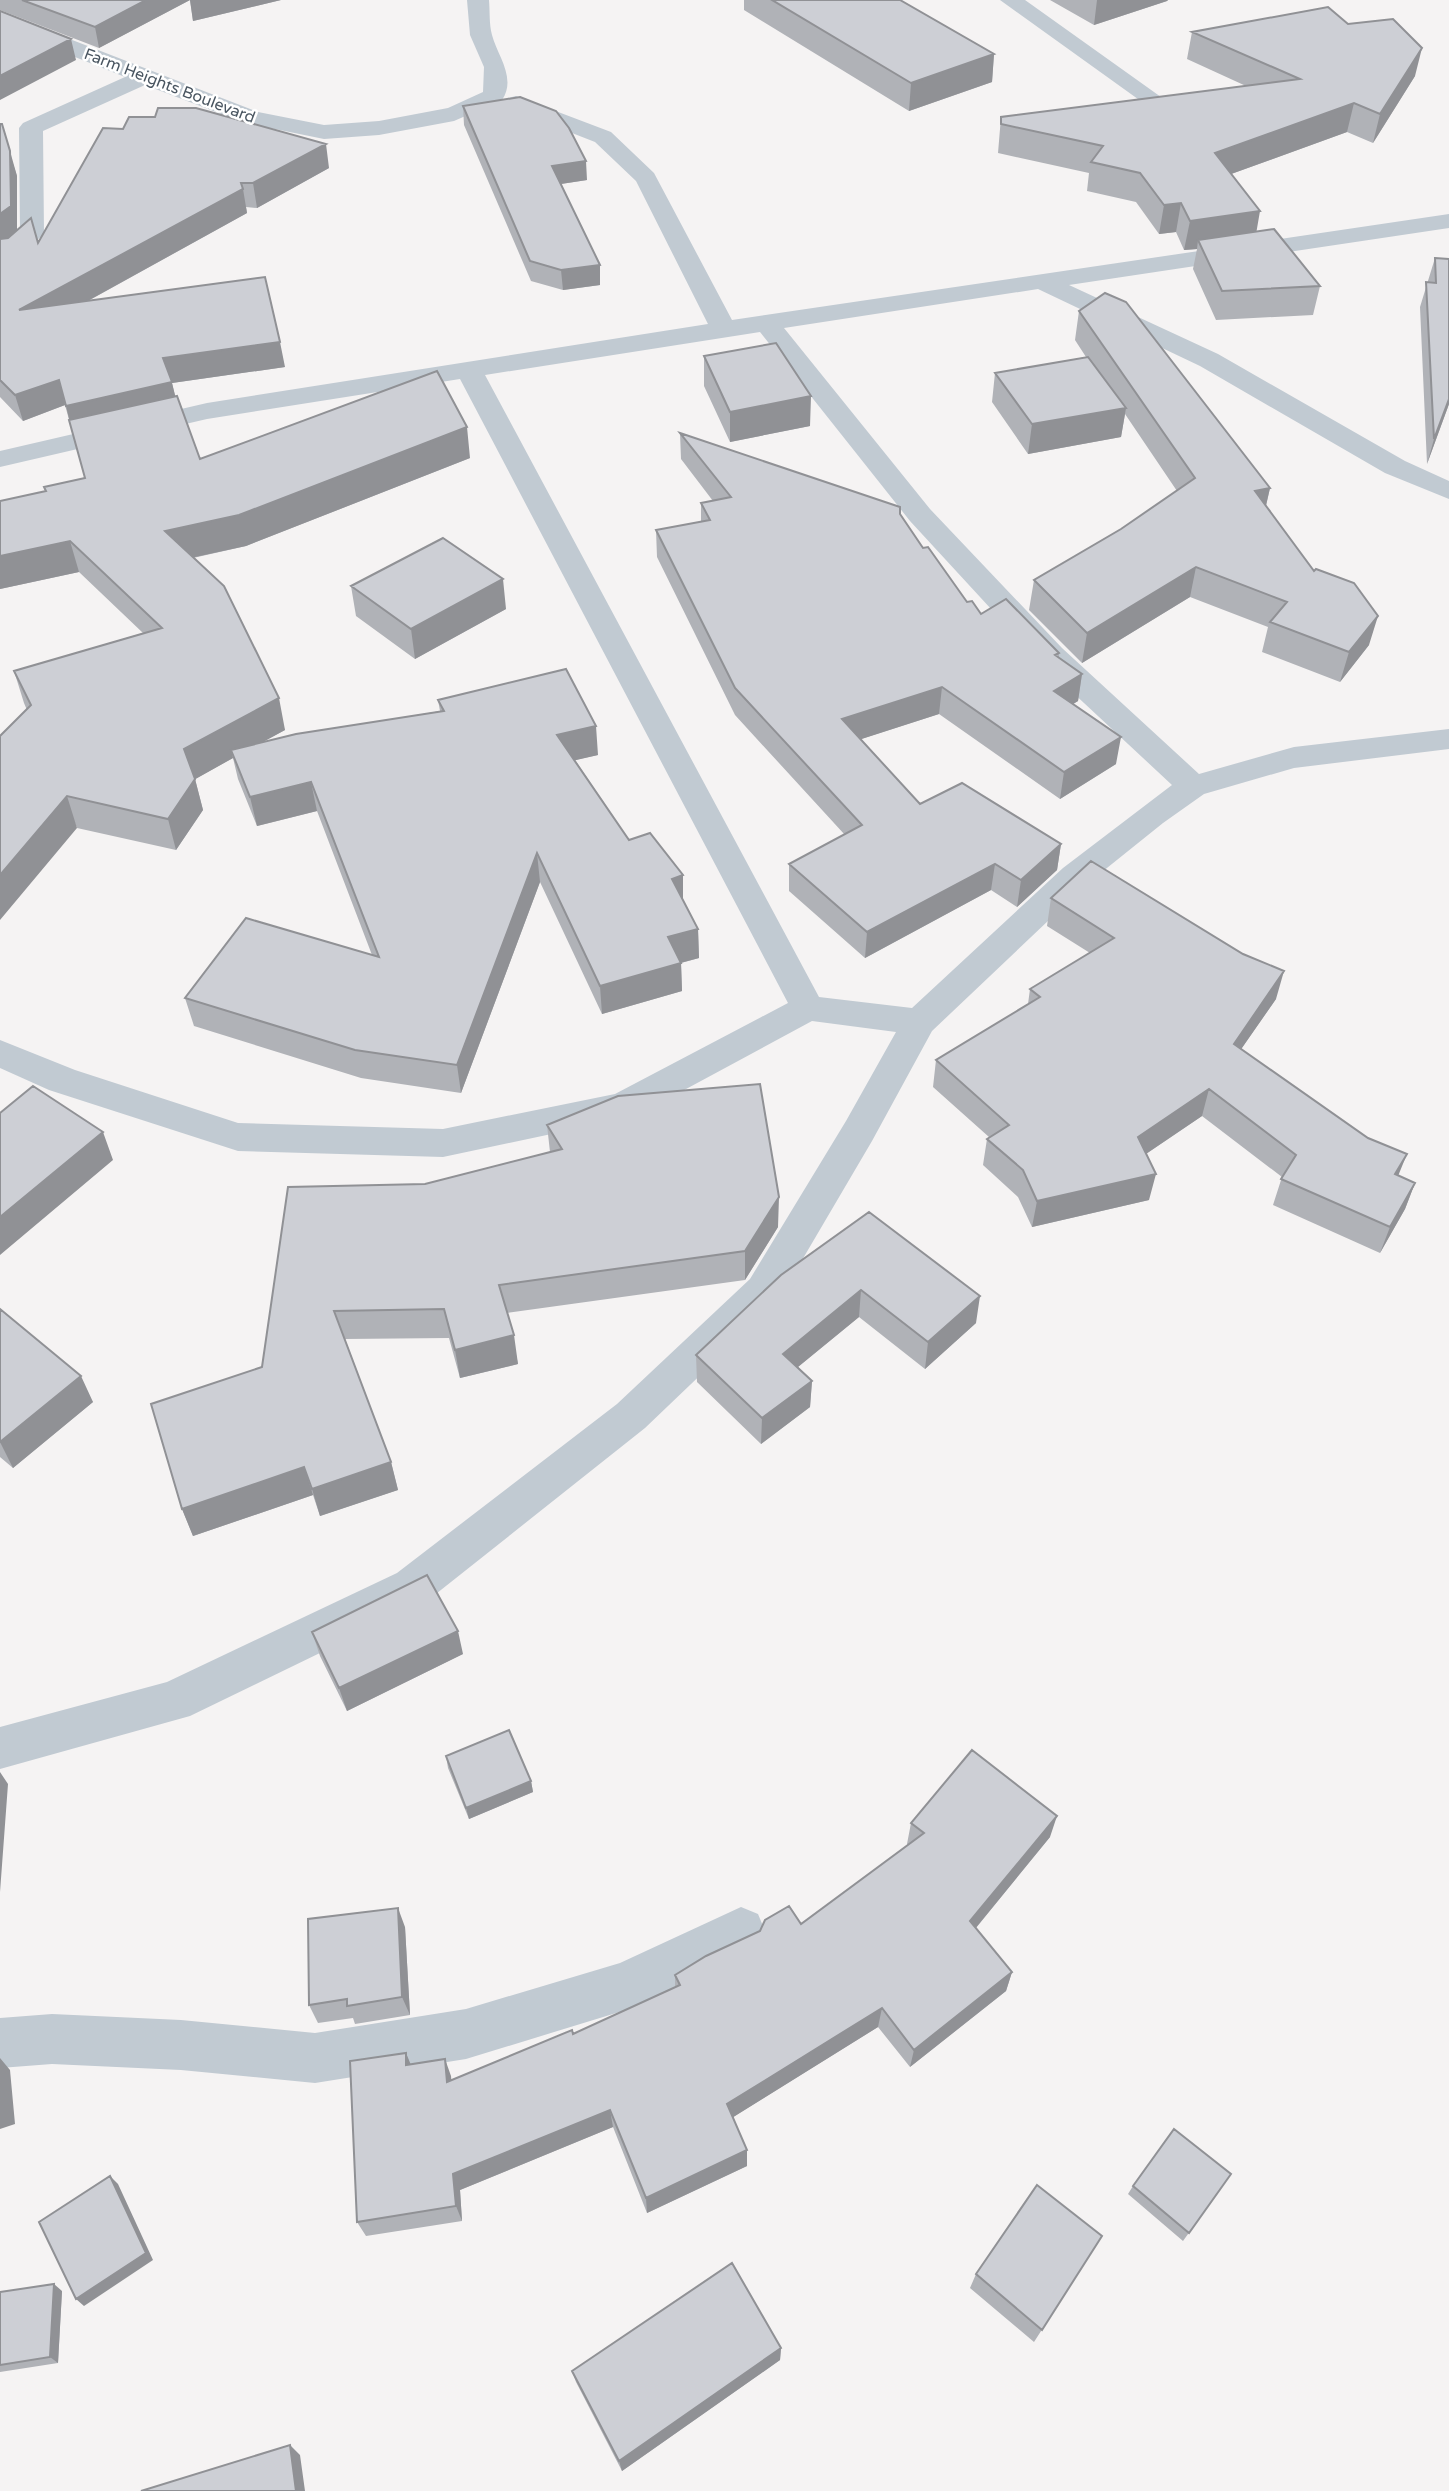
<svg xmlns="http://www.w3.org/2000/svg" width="1449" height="2491" font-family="'Varela Round',sans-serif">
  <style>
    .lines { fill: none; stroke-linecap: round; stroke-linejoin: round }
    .minor { fill: #c1cad2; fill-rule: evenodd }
    .wall { fill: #b0b2b7 }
    .shaded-wall { fill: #909195 }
    .building { fill: #cdcfd5; stroke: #909195; stroke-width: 2 }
    .labels { text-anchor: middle; stroke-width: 5; stroke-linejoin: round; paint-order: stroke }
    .far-street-label { font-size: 16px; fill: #4a5661; stroke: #fff }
  </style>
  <rect width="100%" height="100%" fill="#f5f3f3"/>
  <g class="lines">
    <path class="minor" d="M467,0h22c1,11 0,24 3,35 5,20 25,43 10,65l-48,21 -75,14 -55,4 -79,-16 -100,-38 -102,46 1,103 -30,26 -14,3v-16l20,-15 -1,-104 4,-5 102,-46 -125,-50v-15l258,100 66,13 55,-4 69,-13 35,-16 1,-25 -14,-32z
      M1000,0h25l150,107 -3,5h-16z
      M516,96l95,36 43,41 78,147 717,-106v14l-380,57 149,69 187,107 44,20v18l-64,-26 -185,-107 -162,-77 -254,39 146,181 132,139 137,126 95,-27 155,-18v20l-155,19 -90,26 -41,29 -76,61 -155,147 -60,110 -94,160 -133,127 -218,173 -237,115 -190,53v-42l167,-45 230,-109 220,-169 133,-125 96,-158 50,-89 -84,-11 -176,95 -193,41 -205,-6 -189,-61 -49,-22v-28l75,30 163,53 205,6 172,-35 173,-91 -328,-624 -253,40 -207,48v-16l207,-48 501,-79 -72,-143 -41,-39 -87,-34 -3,-5 3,-5zM760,332l150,189 130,141 132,123 -109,83 -151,140 -93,-11 -334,-622z
      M741,1907l17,7 7,17 -7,17 -132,62 -160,49 -151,24 -134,-13 -129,-6 -52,4v-50l52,-4 129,6 134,13 151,-24 154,-46z"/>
  </g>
  <path class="wall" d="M0,0h281l-88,21 -3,-21 -91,48 -99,-38z
    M744,0h156l94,54 -2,28 -83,29 -165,-101z
    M1050,0h118l-1,1 -73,24z
    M1348,24l67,52 -42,67 -26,-11 -116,42 25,57 64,55 -7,29 -97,5 -23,-51 4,-20 -13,1 -8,-18 -17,2 -23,-32 -49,-11 2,-18 -91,-20 3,-36 245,-31 -59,-27 5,-27z
    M463,106l124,74 -26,4 39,81v20l-37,5 -32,-9 -67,-156z
    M0,124l17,52v54l21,13 65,-115 226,40 -72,40 -11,-1 1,6 -159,88 197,66 -113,16 3,13 25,63 270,-1 -224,88 -53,12 92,172 -23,12 178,-31 -2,-11 160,55 -23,5 54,80 54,35v26l15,28 1,29 -18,5 1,28 -80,23 -62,-132 -79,211 -100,-15 -167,-52 -9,-28 187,-43 -55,-144 -60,15 -19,-47 -5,-21 -38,21 8,31 -27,40 -99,-22 -53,-125 -10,-32 129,-38 -64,-61 -79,17v-88l45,-10 -1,-4 41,-9 -20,-73 -42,16 -23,-24z
    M1435,258l14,1v145l-22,60 -7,-157z
    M1079,311l191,177 -4,18 103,139 -29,37 -78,-30 6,-25 -78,-30 -108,66 -53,-53 5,-30 87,-51 56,-38 -52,-77 -4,23 -93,17 -36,-52 3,-29 91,-16 -11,-17z
    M704,356l106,70 -80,16 -26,-56z
    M680,433l220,81 23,34 44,54 14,12 78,39v5l23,16 -4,27 -5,3 43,60 -56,35 -121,-85 -78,25 59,65 141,40 -4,26 -40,37 -26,-17 -126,68 -76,-67v-27l56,-29 -110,-120 -78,-158 -1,-27 45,-8v-19l12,-2 -32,-42z
    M351,586l155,23 -91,50 -59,-43z
    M1051,898l225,101 -35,50 157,127 17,7 -10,26 -25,44 -107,-48 9,-28 -80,-61 -56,38 3,46 -117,27 -14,-30 -35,-32 4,-26 2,-2 -56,-50 3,-27 92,-56 2,-15 60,-36 -43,-27z
    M547,1125l231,102 -33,53 -238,33 11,51 -58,14 -11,-40 -104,1 46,123 7,28 -78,26 -7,-21 -120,41 -11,-27 80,-142 163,-183 125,-32z
    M869,1212l107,111 -51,46 -66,-52 -61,50 14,14 -2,26 -49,37 -64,-62 -1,-27z
    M0,1309l93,93 -80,66 -13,-11z
    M312,1632l151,22 -116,57 -27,-55z
    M446,1756l85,25 2,11 -64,27 -21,-51z
    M911,1823l139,14 -74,91 36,44 -6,19 -96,76 -32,-40 -145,90 14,33v16l-100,47 -34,-86 -153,63 2,31 -96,15 -9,-14 49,-169 4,11 41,12v4l122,-46 102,-47v-12l126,-51 107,-79 -1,-1z
    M405,1927l5,88 -55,9 -2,-6 -35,5 -9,-18z
    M1231,2174l-48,67 -55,-47 5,-8z
    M1102,2236l-68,106 -64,-54 6,-14z
    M62,2291l-4,72 -58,9v-80z
    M781,2348l-1,12 -158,111 -46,-89 -4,-11z"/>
  <path class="shaded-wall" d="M146,0h135l-88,21 -3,-21 -91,48 -4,-21z
    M1097,0h71l-1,1 -73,24z
    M71,39l5,21 -76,40v-24z
    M1422,48l-7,28 -42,67 7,-29z
    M994,54l-2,28 -83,29 2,-28z
    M1354,103l-7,29 -138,50 6,-29z
    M326,144l3,24 -72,40 -4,-25z
    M10,151l7,25v55l-17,13v-30z
    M586,161l1,19 -33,5 -2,-19z
    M243,189l4,24 -221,122 -7,-25z
    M1181,203l-5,29 -17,2 5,-29z
    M1260,211l-5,29h-57l-1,9 -13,1 6,-29z
    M600,265v20l-37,5 -2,-20z
    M280,342l5,25 -113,16 6,24 -106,24 -6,-25 97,-48z
    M59,380l6,25 -42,16 -8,-26z
    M811,396l-1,30 -80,16v-30z
    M1449,399v5l-22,60 7,-25z
    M1126,408l-5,29 -93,17 4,-30z
    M467,427l3,31 -224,88 -74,16 -7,-31z
    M1270,488l-7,30 -8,-27z
    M70,541l9,31 -79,17v-33z
    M1196,567l-6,30 -108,66 5,-30z
    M503,579l3,30 -91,50 -4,-30z
    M1378,616l-9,29 -29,37 9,-30z
    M1082,674l-4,27 -28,17 4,-27z
    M942,687l-3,27 -99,32 2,-27z
    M279,698l6,32 -51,28 -3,-8 2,8 -41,23 -8,-32z
    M596,726l2,29 -39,9 -2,-29z
    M1121,737l-5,27 -56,35 4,-27z
    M195,779l8,31 -27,40 -8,-31z
    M311,782l6,29 -60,15 -7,-29z
    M67,796l10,32 -77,92v-45z
    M1061,844l-4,26 -40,37 4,-27z
    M537,853l3,29 -79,211 -4,-28z
    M995,864l-4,26 -126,68 2,-26z
    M683,875v29l-11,-25z
    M698,929l1,29 -30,8 -1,-29z
    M681,963l1,28 -80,23 -2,-28z
    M1284,971l-8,28 -50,72 8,-27z
    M1209,1089l-7,27 -71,48 7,-27z
    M103,1132l10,28 -113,95v-38z
    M1407,1154l-11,27 -1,-7z
    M1156,1174l-7,26 -117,27 5,-26z
    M1415,1183l-10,26 -25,44 10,-26z
    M779,1197l-1,30 -33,53v-29z
    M861,1290l-2,27 -77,63 1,-26z
    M980,1296l-4,27 -51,46 3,-27z
    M514,1335l4,29 -58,14 -5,-28z
    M81,1376l12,26 -80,66 -13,-26z
    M812,1381l-2,26 -49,37 1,-26z
    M391,1462l7,28 -78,26 -8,-27z
    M304,1467l9,28 -120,41 -11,-27z
    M458,1631l5,23 -116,57 -8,-23z
    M0,1772l8,12 -8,108z
    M531,1781l2,11 -64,27 -3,-11z
    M1057,1816l-7,21 -85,104 5,-20z
    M398,1908l7,19 5,88 -8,-18z
    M1012,1972l-6,19 -96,76 4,-17z
    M882,2008l-4,19 -151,94v-17z
    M406,2053l7,17 -7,-5z
    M0,2058l10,12 5,54 -15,5z
    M445,2059l6,17 2,23 -6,-17z
    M610,2110l3,17 -153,63 2,31 -6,-15 -3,-32z
    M747,2150v16l-100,47 -1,-15z
    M110,2176l8,8 35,76 -69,46 -8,-7z
    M54,2284l8,7 -4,72 -8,-6z
    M781,2348l-1,12 -158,111 -3,-10z
    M290,2445l10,10 5,36h-9z"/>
  <path class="building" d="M22,0h124l-51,27z
    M772,0h128l94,54 -83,29z
    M1328,7l20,17 45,-5 29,29 -42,66 -26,-11 -139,50 45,58 -70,10 -9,-18 -17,2 -24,-32 -49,-11 12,-16 -102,-22v-7l299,-38 -108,-47z
    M0,11l71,28 -71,37z
    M520,97l36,14 13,17 17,33 -34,5 48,99 -39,5 -31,-9 -67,-155z
    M158,108h38l130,36 -73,39h-12l2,6 -224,121 246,-33 15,65 -117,16 9,24 -106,24 -7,-26 -44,15 -15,-15v-141l8,-1 23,-20 7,25 65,-115 20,1 6,-12h26z
    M0,124h2l8,27 1,55 -11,8z
    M1274,229l46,57 -98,5 -24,-51z
    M1435,258l14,1v140l-15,40 -8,-157 10,1z
    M1105,293l21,9 144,186 -15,3 59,80 2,-2 38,14 24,33 -29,36 -79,-30 17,-20 -91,-35 -109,66 -53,-53 87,-51 74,-51 -116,-167z
    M776,343l35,53 -81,16 -26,-56z
    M1088,357l38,51 -94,16 -37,-51z
    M437,371l30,56 -228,88 -74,16 59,55 55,112 -95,51 11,30 -27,40 -101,-23 -67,79v-139l31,-31 -17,-34 148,-43 -92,-87 -70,15v-55l46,-10 -2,-4 41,-9 -16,-58 108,-24 23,63z
    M680,433l220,74v7l23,34 5,-1 39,55 5,-1 9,13 25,-15 53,54 -4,2 27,19 -28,17 67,46 -57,35 -122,-85 -100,32 78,85 42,-21 99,61 -40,36 -26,-16 -128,68 -78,-68 73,-39 -127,-137 -79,-158 54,-10 -9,-17 30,-6z
    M443,538l60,41 -92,50 -60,-43z
    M566,669l30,57 -39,9 72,105 21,-7 33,42 -11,4 26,50 -30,8 13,26 -81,23 -63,-133 -80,212 -102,-15 -170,-52 61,-80 133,39 -68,-175 -61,15 -19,-47 65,-16 148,-23 -6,-11z
    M1091,861l152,93 41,17 -50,73 134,94 39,16 -12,20 20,9 -25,44 -109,-48 15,-24 -87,-66 -71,48 18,37 -119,27 -14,-31 -36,-31 22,-14 -73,-65 104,-63 -10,-8 84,-51 -63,-40z
    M760,1084l19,113 -34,54 -246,34 15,50 -59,15 -11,-41 -110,2 57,151 -79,27 -8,-22 -122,42 -31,-105 111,-37 26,-180 137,-3 137,-35 -15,-24 71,-29z
    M33,1086l70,46 -103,85v-104z
    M869,1212l111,84 -52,46 -67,-52 -78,64 29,27 -50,37 -66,-63 85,-80z
    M0,1309l81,67 -81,66z
    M427,1575l31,56 -119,57 -27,-56z
    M509,1730l22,51 -65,27 -20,-52z
    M972,1750l85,66 -87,105 42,51 -98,78 -32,-42 -155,96 20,46 -101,48 -36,-88 -157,64 3,32 -99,16 -7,-161 56,-8v12l39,-6 2,23 125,-52 1,4 107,-49 -5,-10 31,-19 54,-25 5,-11 24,-14 12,18 123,-91 -13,-10z
    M398,1908l4,89 -55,9v-7l-38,6 -1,-86z
    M1174,2129l57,45 -42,59 -56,-47z
    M110,2176l36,77 -70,46 -37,-77z
    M1037,2185l65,51 -60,94 -66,-56z
    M732,2263l49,85 -162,113 -47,-90z
    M54,2284l-4,73 -50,8v-73z
    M290,2445l6,46h-155z"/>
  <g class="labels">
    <g class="far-street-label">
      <text transform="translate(170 85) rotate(21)" y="6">Farm Heights Boulevard</text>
    </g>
  </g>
</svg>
